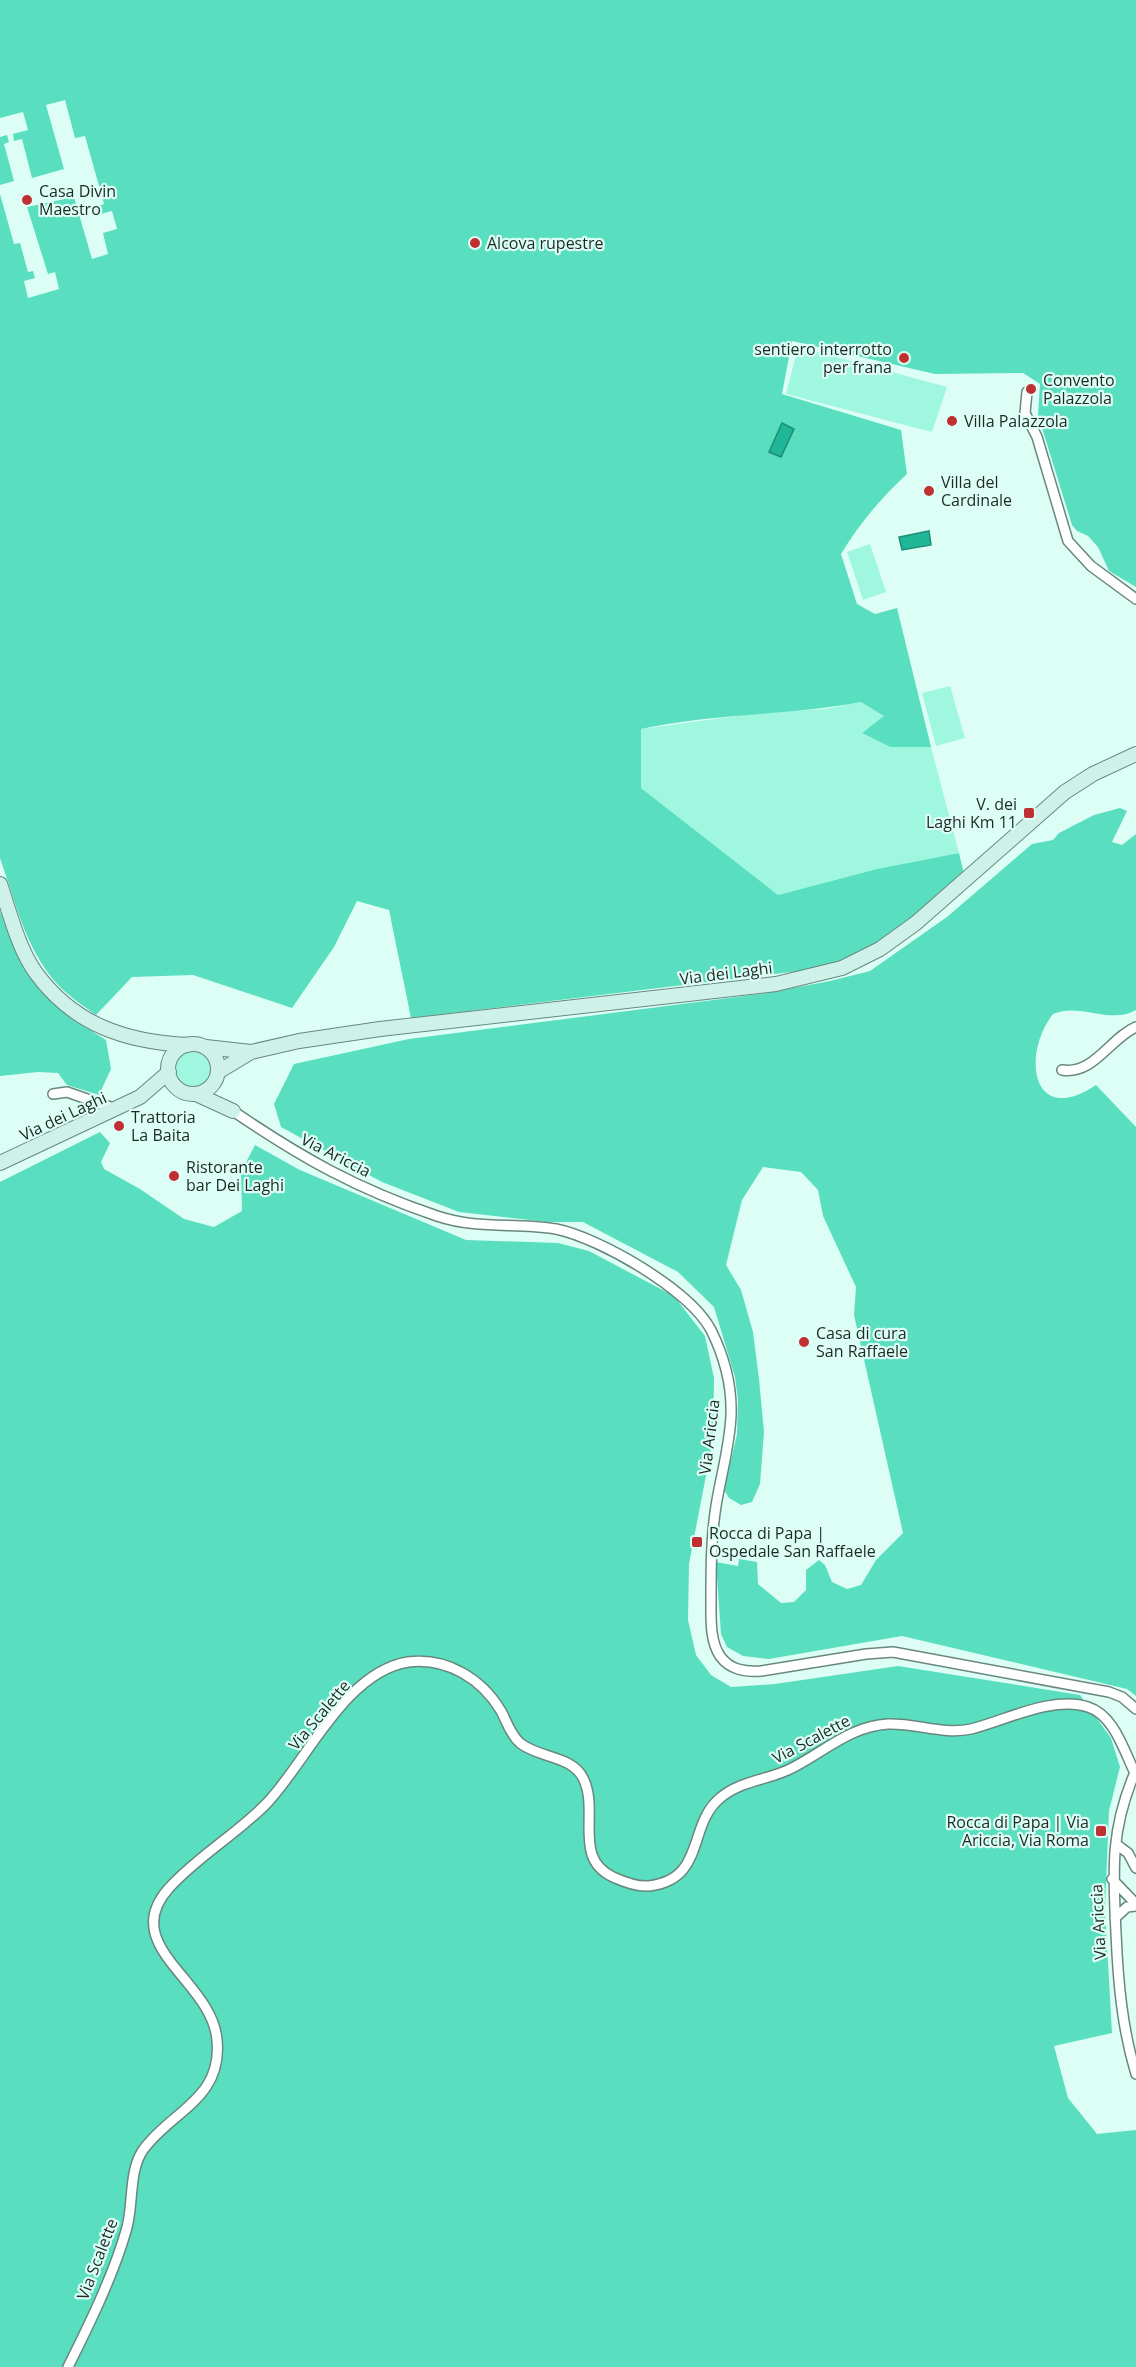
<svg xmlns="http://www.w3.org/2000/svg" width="1136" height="2367" font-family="'Open Sans',sans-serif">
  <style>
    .green { fill: #9ff7df }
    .forest { fill: #59dfc0 }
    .water { fill: #20b799; stroke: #1f8c76; stroke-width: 1.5 }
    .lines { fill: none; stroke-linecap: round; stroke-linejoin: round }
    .street-casing { stroke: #69877e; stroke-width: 12 }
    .secondary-casing { stroke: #69877e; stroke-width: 16 }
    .street { stroke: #fff; stroke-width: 9 }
    .secondary { stroke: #cef2e9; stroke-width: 14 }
    .poi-dot { fill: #c03033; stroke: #ddfef4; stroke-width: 2 }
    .labels { text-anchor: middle; stroke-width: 4.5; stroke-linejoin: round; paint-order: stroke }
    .poi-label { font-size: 16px; fill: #1d2926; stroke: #ddfef4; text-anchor: start }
    .street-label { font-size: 16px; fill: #1d2926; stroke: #ddfef4 }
  </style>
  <rect width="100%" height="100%" fill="#ddfef4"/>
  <path class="green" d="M803,348l144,39 -15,45 -146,-38 11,-43z
    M870,544l16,48 -23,8 -16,-48z
    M950,686l15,52 -29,8 -14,-53z
    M861,702l24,14 -23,17 28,14h41l28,106 -82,16 -99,26 -137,-107v-59l111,-15 72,-5z
    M173 1069a20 20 0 1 1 40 0a20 20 0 1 1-40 0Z"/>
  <path class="forest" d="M0,0h1136v587l-27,-16 -11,-24 -10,-11 -11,-5 -5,-6 -34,-110 2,-31 -17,-11 -88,1 -143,-33 -10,53 119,36 6,44c-26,24 -48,50 -66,80l16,50 18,10 22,-6 34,139h-41l-28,-14 22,-17 -23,-14c-73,14 -148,11 -220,27v59l137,107 99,-26 82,-16 5,21c-30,26 -59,57 -94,76 -22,11 -47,16 -71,21l-388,47 -22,-108 -32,-9 -23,46 -42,61 -99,-33 -61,2 -36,38c-11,-8 -23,-16 -33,-25 -36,-35 -47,-86 -63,-132v-664l14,50 6,-1 8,29 5,-1 2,7 -11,3 4,17 31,-9 -4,-17 -7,2 -21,-67 47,-10 18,62 16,-5 -5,-21 14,-4 -5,-18 -15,4 -2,-8 9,-3 -19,-68 -10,2 -10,-38 -19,5 18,64 -32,9 -10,-39 -8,2 -1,-7 15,-4 -5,-18 -23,6z
    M7,135l2,7 -5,2 10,37 -14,4v-48z
    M1120,808l7,3 -15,31 10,3 14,-11v176c-26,15 -56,-8 -83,4 -32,41 -21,114 43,71l40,42v569l-9,-7 -225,-53 -133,23 -26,-3 -16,-9 -6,-13 -5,-72 22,4 1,-7 18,3 1,22 23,19 13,-1 12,-12v-20l13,-10 6,5 7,17 15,7 14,-4 15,-25 27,-27 -49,-218 2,-28 -33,-71 -5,-26 -17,-18 -38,-5 -21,33 -16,65 15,25 12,42 6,47 5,53 -4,52 -8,18 -11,3 -12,-7 -5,-8 13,-56 1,-34 -3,-23 -21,-70 -36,-35 -95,-50h-35l-89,-10 -77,-30 -101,-55 -7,-23 20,-40 115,-25 351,-45 70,-13 40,-10 77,-54 85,-73 21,-4 6,-7 35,-18z
    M0,911c24,66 46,93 106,129l5,29 -12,26 -32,-10 -9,-12 -20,-1 -38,4z
    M100,1132l10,11 -9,19 3,7 36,20 44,30 30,8 28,-16 -1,-39 14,-27 45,25 166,70 92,3 31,8 85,45 31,40 9,42 -1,61 -24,125 -1,56 8,35 15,20 20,12 44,-3 123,-18 182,29 31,43 9,29 -11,44 -4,99 7,123 -58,13 14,52 29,36 39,-4v237h-1136v-1185z"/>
  <path class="water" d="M782,423l12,6 -13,28 -12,-5z
    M929,531l2,14 -29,5 -3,-13z"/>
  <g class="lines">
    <defs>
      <path id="street" d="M1027,392l-2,21 12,24 31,104 23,25 45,33
        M1062,1070c32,5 48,-32 74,-43
        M53,1094l14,-2 49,17
        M233,1111c69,47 124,78 204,105 42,14 78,6 119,13 44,9 134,61 155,101 13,26 21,56 20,85 -1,30 -10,60 -15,91 -5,31 -5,64 -5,96 0,18 -1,39 9,54 10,14 25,16 41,15l105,-17 27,-2 216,40 13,5 14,12
        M1136,1770c-26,59 -23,101 -20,163 2,48 6,95 20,141
        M1116,1844l12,9 8,15
        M1112,1879l24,25
        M1115,1918l12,-11 9,-1
        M68,2367c21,-42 45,-91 58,-136 8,-25 2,-59 17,-81 28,-39 80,-51 74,-110 -5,-60 -100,-94 -48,-152 29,-32 68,-54 98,-85 40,-42 78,-131 141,-141 39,-5 74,17 93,49 6,11 9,23 19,32 18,15 51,12 63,35 17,33 -11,80 30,99 11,5 24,10 36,9 57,-7 38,-60 71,-88 20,-17 46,-18 68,-28 34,-16 61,-44 100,-46 28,-1 56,11 83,5 33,-8 82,-34 117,-22 26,8 36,44 47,66"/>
      <path id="secondary" d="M0,884c10,29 18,64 36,89 38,52 90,69 152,72
        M168 1069a25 25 0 1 1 50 0a25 25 0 1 1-50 0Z
        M206,1047l45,5
        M218,1072l33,-20 48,-11 81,-12 396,-45 66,-16 38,-19 36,-26 149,-131 28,-18 43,-20
        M196,1094l37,17
        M0,1163l140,-66 29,-25"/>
    </defs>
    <use href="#street" class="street-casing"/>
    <use href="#secondary" class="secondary-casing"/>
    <use href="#street" class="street"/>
    <use href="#secondary" class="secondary"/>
  </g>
  <g class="poi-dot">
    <circle cx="27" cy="200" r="6"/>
    <circle cx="475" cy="243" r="6"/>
    <circle cx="904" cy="358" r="6"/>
    <circle cx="1031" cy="389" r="6"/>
    <circle cx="952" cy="421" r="6"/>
    <circle cx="929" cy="491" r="6"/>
    <rect x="1023" y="807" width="12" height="12" rx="3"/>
    <circle cx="119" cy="1126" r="6"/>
    <circle cx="174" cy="1176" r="6"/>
    <circle cx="804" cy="1342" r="6"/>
    <rect x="691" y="1536" width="12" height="12" rx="3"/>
    <rect x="1095" y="1825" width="12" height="12" rx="3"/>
  </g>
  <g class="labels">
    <g class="poi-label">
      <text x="39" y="197">Casa Divin<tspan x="39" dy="18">Maestro</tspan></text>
      <text x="487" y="249">Alcova rupestre</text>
      <text x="892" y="355" text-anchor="end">sentiero interrotto<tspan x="892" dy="18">per frana</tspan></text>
      <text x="1043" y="386">Convento<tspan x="1043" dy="18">Palazzola</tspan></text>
      <text x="964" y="427">Villa Palazzola</text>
      <text x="941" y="488">Villa del<tspan x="941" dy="18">Cardinale</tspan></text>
      <text x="1017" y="810" text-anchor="end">V. dei<tspan x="1017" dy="18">Laghi Km 11</tspan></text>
      <text x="131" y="1123">Trattoria<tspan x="131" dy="18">La Baita</tspan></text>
      <text x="186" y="1173">Ristorante<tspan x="186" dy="18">bar Dei Laghi</tspan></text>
      <text x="816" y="1339">Casa di cura<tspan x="816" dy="18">San Raffaele</tspan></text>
      <text x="709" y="1539">Rocca di Papa |<tspan x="709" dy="18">Ospedale San Raffaele</tspan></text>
      <text x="1089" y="1828" text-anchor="end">Rocca di Papa | Via<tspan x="1089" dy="18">Ariccia, Via Roma</tspan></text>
    </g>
    <g class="street-label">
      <text transform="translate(726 973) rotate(-7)" y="6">Via dei Laghi</text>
      <text transform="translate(63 1116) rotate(-25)" y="6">Via dei Laghi</text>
      <text transform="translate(336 1155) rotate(27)" y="6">Via Ariccia</text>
      <text transform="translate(709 1437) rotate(-83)" y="6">Via Ariccia</text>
      <text transform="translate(319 1715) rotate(-50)" y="6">Via Scalette</text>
      <text transform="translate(811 1739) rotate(-28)" y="6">Via Scalette</text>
      <text transform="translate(1098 1922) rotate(-93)" y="6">Via Ariccia</text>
      <text transform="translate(97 2259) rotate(-69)" y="6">Via Scalette</text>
    </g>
  </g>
</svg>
